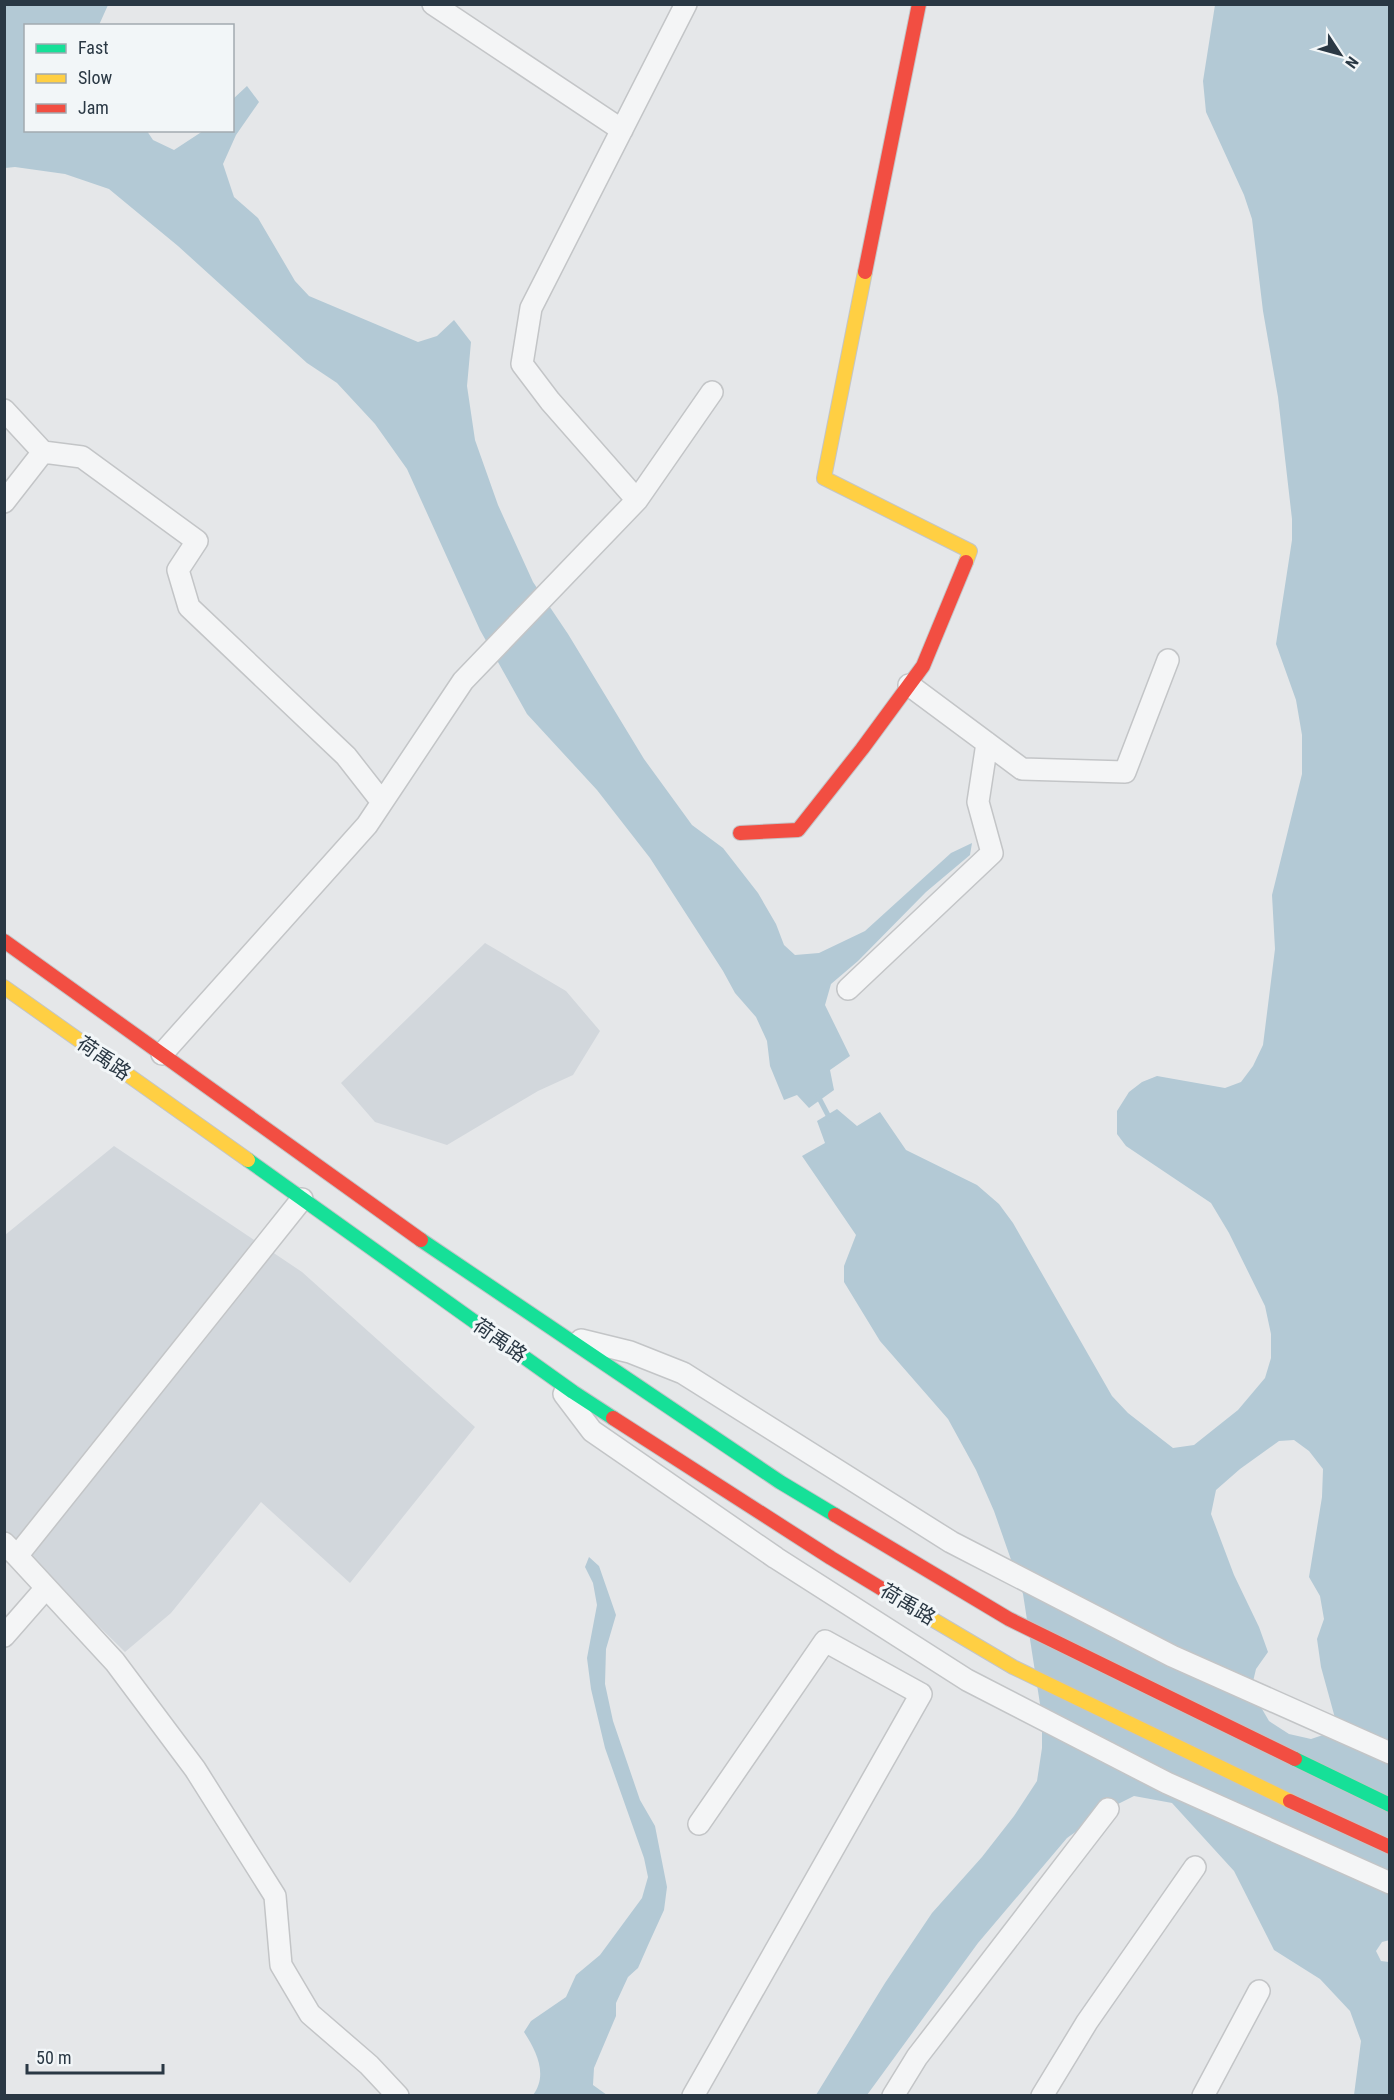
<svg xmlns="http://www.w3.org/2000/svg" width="1394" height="2100" font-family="'Roboto Condensed','Noto Sans SC',sans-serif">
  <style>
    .built { fill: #d2d7dc }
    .water { fill: #b3c9d5; fill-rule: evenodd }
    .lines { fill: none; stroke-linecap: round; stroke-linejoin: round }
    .stream { stroke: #b3c9d5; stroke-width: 5 }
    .street-casing { stroke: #c3c5c7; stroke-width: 24 }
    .fast-casing { stroke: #c3c5c7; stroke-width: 16 }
    .slow-casing { stroke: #c3c5c7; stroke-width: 16 }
    .jam-casing { stroke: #c3c5c7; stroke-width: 16 }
    .street { stroke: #f4f5f6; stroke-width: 21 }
    .fast { stroke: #16e098; stroke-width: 14 }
    .slow { stroke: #ffcf43; stroke-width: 14 }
    .jam { stroke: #f24e42; stroke-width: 14 }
    .labels { text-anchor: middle; stroke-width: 6; stroke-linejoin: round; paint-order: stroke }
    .street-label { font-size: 20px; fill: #2a3844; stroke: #f2f6f8 }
  </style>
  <rect width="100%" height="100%" fill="#e5e7e9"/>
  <path class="built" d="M485,943l81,48 34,40 -27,44 -35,16 -91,54 -72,-23 -34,-39z
    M114,1146l188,126 173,155 -125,156 -89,-81 -90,111 -46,39 -120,-118v-299z"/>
  <path class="water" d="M5,5h103l-9,20 -73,1v104l121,1 6,9 21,10 29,-19 29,-1 1,-31 14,-13 12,16 -23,33 -13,29 11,33 24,21 37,63 14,15 109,46 19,-6 17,-16 17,22 -4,44 8,54 23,65 35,77 35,52 76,125 48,66 31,23 35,45 18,31 8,21 11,10 24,-2 46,-22 86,-78 21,-10 -2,12 -44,37 -68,69 -27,23 -6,21 25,51 -20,14 4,20 -25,18 -12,-13 -13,5 -14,-34 -3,-25 -11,-24 -21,-24 -12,-22 -73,-113 -53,-68 -70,-76 -47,-84 -73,-161 -32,-45 -38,-41 -30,-20 -129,-117 -69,-57 -44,-15 -50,-7 -10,1z
    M1215,5h174l1,1935 -8,2 -6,9 5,10 8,1v133h-35l7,-54 -11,-30 -30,-32 -46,-29 -40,-79 -62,-68 -38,-7 -26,13 -41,29 -89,105 -111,152h-51l69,-112 47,-70 50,-56 32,-41 23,-35 5,-33v-31l-19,-123 -29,-83 -18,-41 -28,-51 -68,-78 -36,-59v-16l12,-31 -54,-79 23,-13 -8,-22 20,-12 20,17 23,-14 26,38 71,35 22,19 14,19 99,173 16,17 45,35 21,-3 44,-35 27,-32 6,-20v-24l-6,-28 -36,-73 -18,-30 -85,-57 -9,-12v-23l12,-19 13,-10 15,-6 68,12 16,-6 12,-16 10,-21 12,-96 -3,-54 30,-121v-39l-6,-35 -20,-56 16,-104v-21l-14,-122 -15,-86 -11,-92 -8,-24 -38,-83 -3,-31zM1294,1440l15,11 14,18 -1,28 -13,80 11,19 4,23 -7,20 4,28 14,51 -6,15 -18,6 -22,-5 -20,-13 -18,-31 5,-21 12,-17 -9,-25 -25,-52 -23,-61 5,-24 24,-21 39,-28z
    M589,1557l10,9 17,49 -10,34 -1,35 8,37 27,79 15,26 12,61 -3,23 -15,33 -11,25 -10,9 -12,26v13l-22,52 -1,17 14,10h-74c15,-20 4,-43 -9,-63l7,-11 35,-24 10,-22 24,-20 42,-57 6,-21 -4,-19 -39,-110 -14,-59 -4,-31 10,-53 -4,-22 -8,-16z"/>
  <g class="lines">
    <path class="stream" d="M818,1096l12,23"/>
    <defs>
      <path id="street" d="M433,4l189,126
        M4,410l39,42 39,5 115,84 -19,29 11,37 157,149 36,46
        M637,500l-87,-99 -28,-37 9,-56 155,-304
        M4,502l39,-50
        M909,685l113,84 103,3 43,-112
        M848,989l144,-136 -14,-51 9,-59
        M162,1054l205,-229 96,-144 174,-181 75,-108
        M581,1340l49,12 53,21 268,169 221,114 218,97
        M564,1394l28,37 184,127 191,122 200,103 223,100
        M4,1543l13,13 285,-357
        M17,1556l98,106 80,107 80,127 6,69 29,49 59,51 29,31
        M4,1636l42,-48
        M693,2096l228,-402 -96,-53 -126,183
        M893,2096l24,-39 191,-248
        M1042,2096l45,-74 108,-155
        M1203,2096l56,-105"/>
      <path id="fast" d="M248,1160l325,232 40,26
        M421,1240l359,242 55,33
        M1295,1759l95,46"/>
      <path id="slow" d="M865,272l-41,206 146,73 -4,11
        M4,987l244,173
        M920,1612l93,55 277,134"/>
      <path id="jam" d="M865,272l54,-268
        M740,833l58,-3 64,-81 61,-83 43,-104
        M4,941l417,299
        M613,1418l218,140 89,54
        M835,1515l174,104 286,140
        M1290,1801l100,46"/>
    </defs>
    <use href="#street" class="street-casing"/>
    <use href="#fast" class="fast-casing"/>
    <use href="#slow" class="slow-casing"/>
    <use href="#jam" class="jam-casing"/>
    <use href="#street" class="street"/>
    <use href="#fast" class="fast"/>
    <use href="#slow" class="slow"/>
    <use href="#jam" class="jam"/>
  </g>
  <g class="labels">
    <g class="street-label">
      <text transform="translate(104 1058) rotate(35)" y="7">荷禹路</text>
      <text transform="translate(500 1340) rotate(35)" y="7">荷禹路</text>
      <text transform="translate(908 1604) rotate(31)" y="7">荷禹路</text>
    </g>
  </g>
  <rect width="1394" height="2100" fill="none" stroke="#2a3844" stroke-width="12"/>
  <rect x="24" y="24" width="210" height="108" fill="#f2f6f8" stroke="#a2aab0" stroke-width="1.5"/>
  <rect x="36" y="44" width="30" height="9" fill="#16e098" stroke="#a2aab0" stroke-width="1.5"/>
  <text x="78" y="54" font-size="18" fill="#2a3844">Fast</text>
  <rect x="36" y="74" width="30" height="9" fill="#ffcf43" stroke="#a2aab0" stroke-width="1.5"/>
  <text x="78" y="84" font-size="18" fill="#2a3844">Slow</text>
  <rect x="36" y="104" width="30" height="9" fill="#f24e42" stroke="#a2aab0" stroke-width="1.5"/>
  <text x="78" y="114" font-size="18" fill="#2a3844">Jam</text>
  <g transform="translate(1340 54) rotate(126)" stroke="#f2f6f8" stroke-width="4.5" paint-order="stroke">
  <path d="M0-4.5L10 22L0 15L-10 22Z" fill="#2a3844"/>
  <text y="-9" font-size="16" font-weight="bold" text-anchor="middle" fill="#2a3844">N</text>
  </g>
  <path d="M27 2064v9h136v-9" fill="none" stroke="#2a3844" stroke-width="3"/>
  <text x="36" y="2064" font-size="18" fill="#2a3844" stroke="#f2f6f8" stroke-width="4.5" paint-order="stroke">50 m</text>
</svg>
